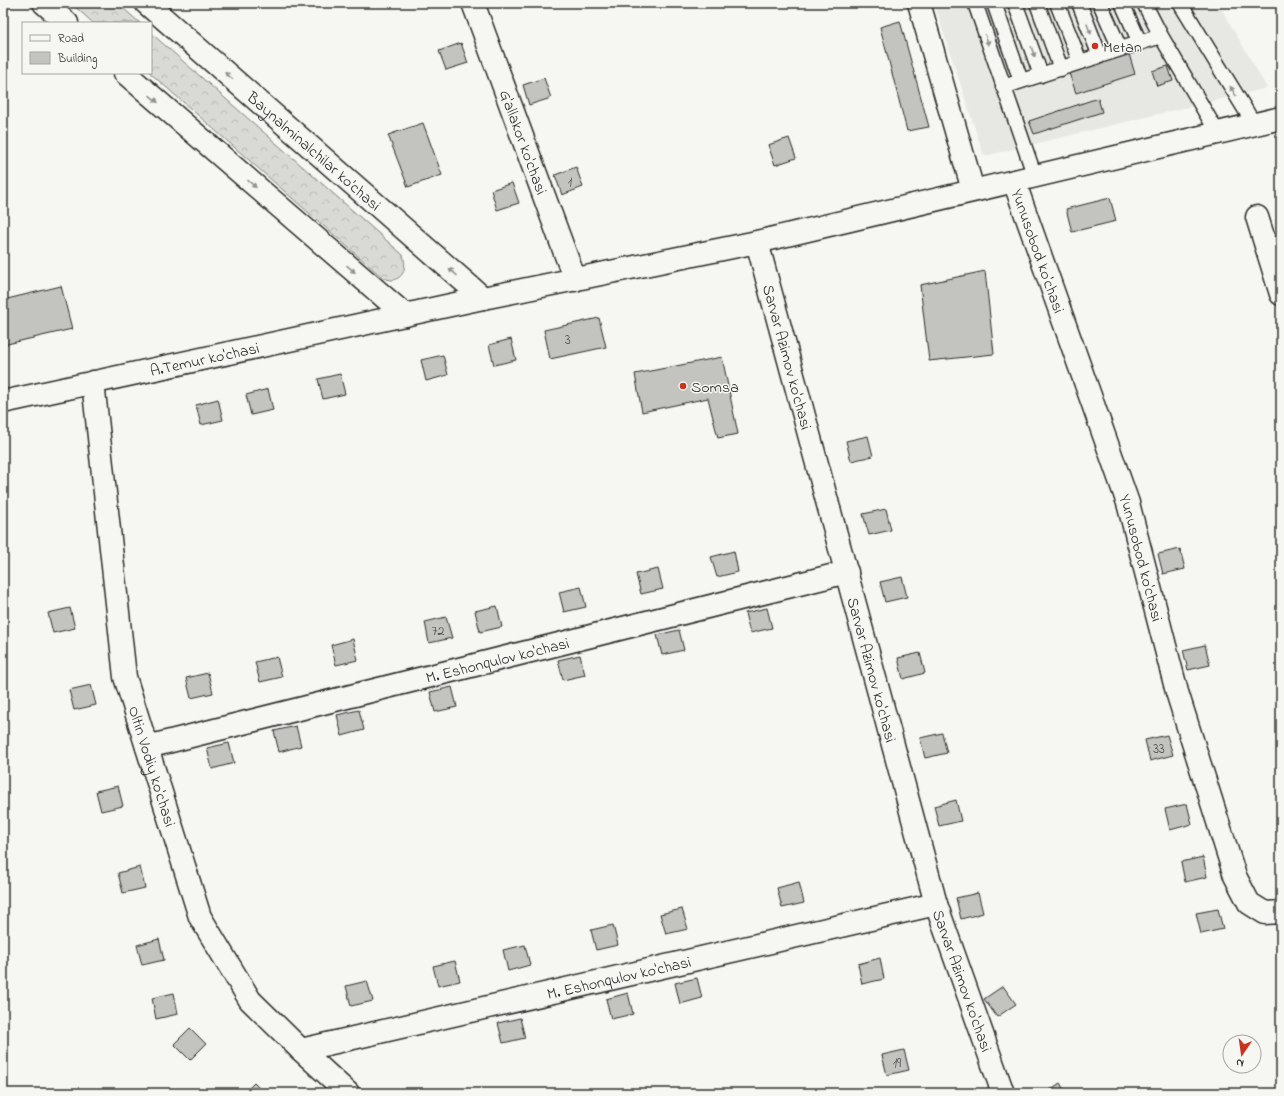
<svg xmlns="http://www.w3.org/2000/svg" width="1284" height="1096" font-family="'Indie Flower',sans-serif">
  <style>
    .built { fill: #e7e7e3 }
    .forest { fill: url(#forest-crowns); stroke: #828280 }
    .building { fill: #c3c3c0; stroke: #2b2b2b }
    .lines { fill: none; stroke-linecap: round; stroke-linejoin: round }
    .lane-casing { stroke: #2b2b2b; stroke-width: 17 }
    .street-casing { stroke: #2b2b2b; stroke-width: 25 }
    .secondary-casing { stroke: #2b2b2b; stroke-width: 25 }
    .lane { stroke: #f6f6f2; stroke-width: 14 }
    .street { stroke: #f6f6f2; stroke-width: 22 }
    .secondary { stroke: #f6f6f2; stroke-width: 22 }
    .oneway { fill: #90908e }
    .poi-dot { fill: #c8321e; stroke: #f6f6f2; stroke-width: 1.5 }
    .labels { text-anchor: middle; stroke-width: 3; stroke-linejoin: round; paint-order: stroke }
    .number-label { font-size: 14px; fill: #515150 }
    .poi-label { font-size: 16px; fill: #2b2b2b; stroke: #f6f6f2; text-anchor: start }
    .street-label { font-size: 16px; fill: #2b2b2b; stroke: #f6f6f2 }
  </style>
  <defs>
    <pattern id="forest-crowns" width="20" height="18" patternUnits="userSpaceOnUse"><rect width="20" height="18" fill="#d9d9d5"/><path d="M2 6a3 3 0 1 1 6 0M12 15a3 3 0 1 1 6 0" fill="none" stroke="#babab7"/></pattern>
  </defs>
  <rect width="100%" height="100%" fill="#f6f6f2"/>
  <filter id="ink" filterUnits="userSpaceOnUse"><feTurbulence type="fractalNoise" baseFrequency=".025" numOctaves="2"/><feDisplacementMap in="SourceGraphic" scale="8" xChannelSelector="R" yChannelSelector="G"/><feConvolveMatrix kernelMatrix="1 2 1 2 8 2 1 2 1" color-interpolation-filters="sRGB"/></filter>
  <g filter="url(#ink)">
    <path class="built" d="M934,3h284l49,85 -283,68z"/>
    <path class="forest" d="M71,3h46l23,20h-47z
      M151,33l252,222c3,9 3,22 -10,25 -3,0 -7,-1 -10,-2l-233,-205z"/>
    <path class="building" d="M493,3h13l-11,4z
      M900,21l29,106 -22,4 -27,-104z
      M461,43l7,20 -22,7 -7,-19z
      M1129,54l6,20 -59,19 -7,-20z
      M1168,66l5,15 -16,5 -5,-15z
      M544,78l7,20 -22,7 -6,-20z
      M1098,98l4,14 -68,22 -5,-13z
      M423,123l19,52 -34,12 -20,-52z
      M789,138l7,20 -21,7 -7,-20z
      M576,167l7,20 -21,8 -7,-20z
      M512,183l7,20 -22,7 -6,-20z
      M1110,198l6,23 -44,11 -6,-23z
      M985,271l9,83 -65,7 -9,-76z
      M61,286l11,43 -69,16v-45z
      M599,318l7,29 -56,12 -6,-29z
      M511,339l5,21 -22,5 -5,-20z
      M443,355l5,20 -22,6 -5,-21z
      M722,357l16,77 -20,4 -10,-40 -66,14 -7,-38z
      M340,374l5,20 -22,5 -5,-20z
      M268,389l5,21 -22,5 -5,-20z
      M218,399l5,21 -22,5 -5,-20z
      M868,436l5,20 -22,5 -5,-20z
      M886,509l5,21 -22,5 -6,-21z
      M1180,549l5,20 -22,5 -5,-20z
      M734,551l4,21 -21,5 -6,-20z
      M658,569l5,20 -22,5 -5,-20z
      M902,577l5,20 -22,5 -5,-20z
      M581,587l5,20 -22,5 -5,-20z
      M497,606l5,21 -22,5 -5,-21z
      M70,608l5,20 -22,5 -5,-20z
      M767,608l5,20 -22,5 -5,-20z
      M446,617l6,21 -23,5 -4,-21z
      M679,630l5,20 -22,5 -5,-20z
      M353,639l5,21 -22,5 -5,-20z
      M1205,645l5,20 -22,5 -5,-20z
      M920,653l5,20 -22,6 -5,-21z
      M580,655l5,20 -22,5 -5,-20z
      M277,657l5,20 -22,5 -5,-20z
      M208,673l5,20 -22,5 -5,-20z
      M91,685l5,20 -22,5 -5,-20z
      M452,687l5,20 -22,5 -5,-20z
      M359,710l5,20 -22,6 -5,-21z
      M296,726l5,20 -22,6 -5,-21z
      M942,733l5,20 -22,5 -5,-20z
      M1167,735l6,20 -23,6 -5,-21z
      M229,743l5,20 -22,6 -5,-21z
      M118,786l5,20 -22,5 -5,-20z
      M956,800l5,21 -22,5 -5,-20z
      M1187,804l5,20 -22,6 -5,-21z
      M1203,857l4,20 -22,5 -4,-20z
      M140,867l5,21 -22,5 -5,-20z
      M799,882l5,21 -22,5 -5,-20z
      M978,893l5,20 -22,6 -5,-21z
      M682,909l6,20 -22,5 -6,-20z
      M1218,909l5,20 -22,5 -5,-21z
      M613,925l5,20 -22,5 -5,-20z
      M159,939l5,21 -22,5 -5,-20z
      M525,945l5,20 -22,6 -5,-21z
      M880,958l4,21 -22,5 -4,-20z
      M455,961l5,20 -22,5 -5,-20z
      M697,978l5,20 -22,6 -5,-21z
      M367,981l6,20 -22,5 -5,-20z
      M1003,986l13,18 -19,13 -13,-18z
      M174,993l4,21 -22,5 -4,-21z
      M628,993l5,21 -22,5 -5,-20z
      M520,1018l5,20 -22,5 -5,-20z
      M190,1028l16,16 -16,16 -16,-16z
      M904,1050l5,20 -22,5 -5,-20z
      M254,1083l10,10h-20z
      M1060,1083l6,10h-21z"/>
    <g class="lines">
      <defs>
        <path id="lane" d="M975,3l60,174
          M994,3l27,78
          M1015,3l26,72
          M1037,3l24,66
          M1057,3l23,59
          M1079,3l21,53
          M1100,3l20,46
          M1122,3l18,40
          M1144,3l17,33 56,96
          M1180,3l74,121
          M1003,87l158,-51"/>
        <g id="street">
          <path id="s1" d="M473,3l102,277"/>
          <path d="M919,3l54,187"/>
          <path id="s2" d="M1014,181l114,322 49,189 58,184 14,27 16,10 16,-1"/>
          <path d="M1257,217l24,77"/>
          <path id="s3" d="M757,242l179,662 67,189"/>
          <path id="s4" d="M93,382l32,295 75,240 50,83 51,50 47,43"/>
          <path id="s5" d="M147,747l700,-175"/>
          <path id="s6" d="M301,1050l635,-146"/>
        </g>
        <g id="secondary">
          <path d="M44,3l23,20"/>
          <path id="s7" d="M146,3l337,295"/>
          <path d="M125,73l280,242"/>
          <path id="s8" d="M3,402l480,-104 274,-56 524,-124"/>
        </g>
      </defs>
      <use href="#lane" class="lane-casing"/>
      <use href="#street" class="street-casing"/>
      <use href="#secondary" class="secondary-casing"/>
      <use href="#lane" class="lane"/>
      <use href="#street" class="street"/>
      <use href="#secondary" class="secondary"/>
    </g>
    <defs><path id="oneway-solid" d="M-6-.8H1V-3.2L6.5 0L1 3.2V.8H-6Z"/></defs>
    <g class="oneway">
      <use href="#oneway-solid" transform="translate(1089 29) rotate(68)"/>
      <use href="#oneway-solid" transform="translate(987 40) rotate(71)"/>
      <use href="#oneway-solid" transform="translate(1033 52) rotate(71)"/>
      <use href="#oneway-solid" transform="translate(229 76) rotate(-139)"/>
      <use href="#oneway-solid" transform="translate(1233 91) rotate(-121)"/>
      <use href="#oneway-solid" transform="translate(154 99) rotate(41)"/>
      <use href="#oneway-solid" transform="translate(252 184) rotate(41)"/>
      <use href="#oneway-solid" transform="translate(351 269) rotate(41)"/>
      <use href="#oneway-solid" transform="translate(453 272) rotate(-139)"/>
    </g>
  </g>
  <g class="poi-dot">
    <circle cx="1095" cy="46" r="4"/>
    <circle cx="683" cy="386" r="4"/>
  </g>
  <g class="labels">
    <g class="number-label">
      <text x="570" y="186">1</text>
      <text x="568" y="344">3</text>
      <text x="438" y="635">72</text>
      <text x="1159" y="753">33</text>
      <text x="897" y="1067">19</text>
    </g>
    <g class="poi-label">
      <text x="1103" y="52">Metan</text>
      <text x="691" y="392">Somsa</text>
    </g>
    <g class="street-label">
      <text dy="6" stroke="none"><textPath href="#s1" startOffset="148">G'allakor ko'chasi</textPath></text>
      <text dy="6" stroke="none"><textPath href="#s7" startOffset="224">Baynalminalchilar ko’chasi</textPath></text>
      <text dy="6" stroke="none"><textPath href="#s2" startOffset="74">Yunusobod ko'chasi</textPath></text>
      <text dy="6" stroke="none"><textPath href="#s3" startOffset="119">Sarvar Azimov ko'chasi</textPath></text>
      <text dy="6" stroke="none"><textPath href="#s8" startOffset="206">A.Temur ko'chasi</textPath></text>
      <text dy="6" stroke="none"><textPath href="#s2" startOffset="398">Yunusobod ko'chasi</textPath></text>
      <text dy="6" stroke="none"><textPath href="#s5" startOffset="361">M. Eshonqulov ko'chasi</textPath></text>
      <text dy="6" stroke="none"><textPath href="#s3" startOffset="443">Sarvar Azimov ko'chasi</textPath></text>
      <text dy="6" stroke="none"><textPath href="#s4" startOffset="390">Oltin Vodiy ko'chasi</textPath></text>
      <text dy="6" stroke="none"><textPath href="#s6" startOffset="326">M. Eshonqulov ko'chasi</textPath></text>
      <text dy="6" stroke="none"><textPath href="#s3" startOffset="767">Sarvar Azimov ko'chasi</textPath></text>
    </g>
  </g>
  <rect width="1284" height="1096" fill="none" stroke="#f6f6f2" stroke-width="16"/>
  <rect x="8" y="8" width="1268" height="1080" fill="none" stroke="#2b2b2b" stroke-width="1.5" filter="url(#ink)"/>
  <rect x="22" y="22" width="130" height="52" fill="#f6f6f2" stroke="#a5a5a2"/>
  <rect x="30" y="35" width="20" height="6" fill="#f6f6f2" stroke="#a5a5a2"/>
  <text x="58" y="42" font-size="12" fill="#2b2b2b">Road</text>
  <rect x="30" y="52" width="20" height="12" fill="#c3c3c0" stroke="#a5a5a2"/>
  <text x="58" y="62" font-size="12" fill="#2b2b2b">Building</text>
  <g transform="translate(1242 1054) rotate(193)"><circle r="19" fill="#f6f6f2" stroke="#a5a5a2"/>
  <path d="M0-3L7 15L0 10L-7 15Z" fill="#c8321e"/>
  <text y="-6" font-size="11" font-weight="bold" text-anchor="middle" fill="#2b2b2b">N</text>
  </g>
</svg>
